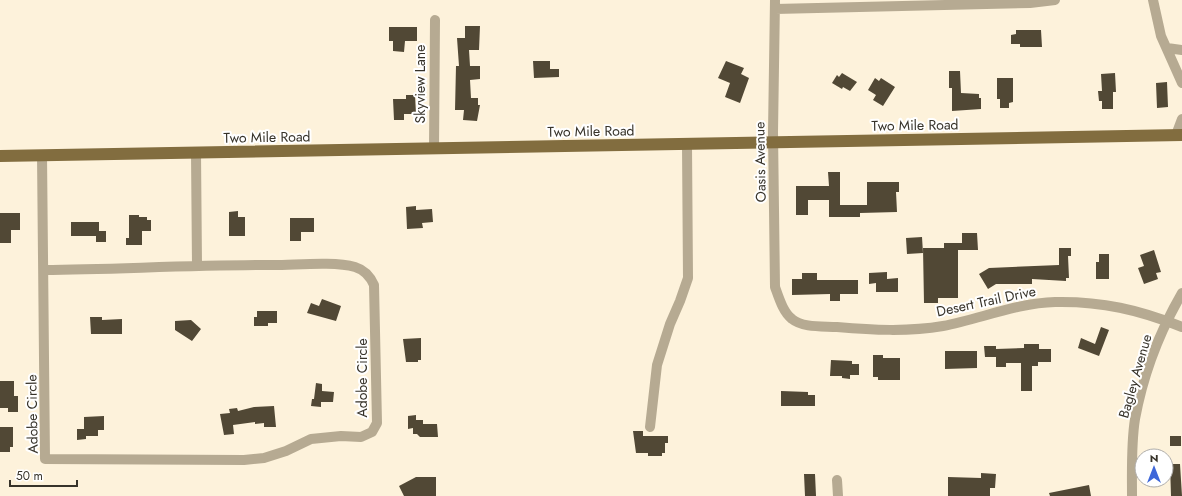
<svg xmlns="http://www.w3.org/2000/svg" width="1182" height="496" font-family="Jost,sans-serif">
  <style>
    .building { fill: #514835 }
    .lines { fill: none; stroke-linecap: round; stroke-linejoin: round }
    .minor { stroke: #b6aa92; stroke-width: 10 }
    .major { stroke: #826d3f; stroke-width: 12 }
    .labels { text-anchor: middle; stroke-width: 4; stroke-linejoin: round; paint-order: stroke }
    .street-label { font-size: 14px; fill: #37332a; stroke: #fff }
  </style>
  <rect width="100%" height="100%" fill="#fdf2db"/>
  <path class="building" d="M465,26h15l-1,24h-10l1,16h10v13l-10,1 1,18h7v7h2l-3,16 -14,-1 1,-10h-9l1,-44h3l-2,-28h8z
    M389,27h28v14h-12l-1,11 -11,-1v-10h-4z
    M1016,30h25l1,17h-22v-3h-9v-9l5,-1z
    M533,61h17v8h9v8l-25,1z
    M726,61l18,7 -3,6 8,4 -9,25 -15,-6 5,-14 -12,-5z
    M949,71h11l1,22 18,1v4h2v11l-29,2v-23h-3z
    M842,73l15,9 -7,9 -7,-4 -1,2 -10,-6 5,-8 2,2z
    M1115,73l1,19h-3v17h-11v-8h-3l-1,-10h4l-1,-17z
    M875,78l4,3 2,-3 14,9 -12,19 -10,-6 3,-5 -8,-5z
    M997,78h16v24l-4,1v5h-9v-9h-3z
    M1167,82l1,25 -11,1 -1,-25z
    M406,95h9l1,19h-12v6h-10l-1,-21h13z
    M828,172h12v33h27v-23h32v10h-3l1,20 -37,1v4h-31v-17h-21v15h-12v-29h33z
    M416,206v4l16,-1 1,13 -11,1 1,5 -16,1 -1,-22z
    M238,211v6h7v19h-16v-24z
    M0,213h20v17h-9v13h-11z
    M129,215h10v2h8v3h4v11h-9v14h-16v-7h3z
    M290,218h24v14h-13v9h-11z
    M71,222h28v9h7v11h-10v-6h-25z
    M962,233h15l1,17h-20v48h-20v5h-14l-1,-55h21v-5h18z
    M922,237l1,16 -16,1 -1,-16z
    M1059,248h12v8h-3l1,22h-3v3l-34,-2v5h-36l-8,5 -9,-15 10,-6 70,-3z
    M1154,250l7,22 -5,1 2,6 -14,5 -6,-16 6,-2 -4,-11z
    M1099,254h10v25h-13v-17h3z
    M887,272v7l11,-1v14h-22v-9l-7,1v-11z
    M802,273h15v7h41v14h-18v7h-10v-7l-38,1v-16h10z
    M322,299l19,7 -5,15 -29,-8 4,-10 8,3z
    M257,311h20v12h-9v3h-14v-9h3z
    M90,317h12v3l20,-1v15h-31z
    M191,320l10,9 -9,12 -17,-11v-9z
    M1101,327l8,3 -10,26 -21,-8 3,-10 14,6z
    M421,338v22h-3v2h-12l-3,-23z
    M1024,344h15v5h12v13h-13v4h-6v25h-11v-28h-15v4h-10v-10h-11l-1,-11h12v3l28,-1z
    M945,351h32v17l-32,1z
    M873,355h10v3h17v22h-22v-3h-5z
    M831,360l21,1v3h7v11h-9v4l-8,-1v-2h-12z
    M0,381h14v15h4v16h-10v-4h-8z
    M316,383l6,1v7l12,1 -1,10h-12v5l-10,-1 1,-7h2z
    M781,391l27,1v3h7v11h-34z
    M274,406l2,21h-12v-4l-9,1v-2l-22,3 1,9 -10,1 -4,-21 10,-1 -1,-4 8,-1 1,3 16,-4z
    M416,415v5h7v4h14l1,13h-18l-3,-3h-4v-6l-5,1v-13z
    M104,416v14h-6v6h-12v3l-9,1v-11h7v-12z
    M0,427h13v20h-3v5h-10z
    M633,431h10v5h25v7h-3v10h-3v3h-14v-3h-12z
    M1170,436h11v10h-11z
    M1170,464h10l2,32h-11z
    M981,473l15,1 -1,14h-5v8h-42v-19l33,1z
    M804,474h11l1,22h-11z
    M416,477h20v19h-32l-5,-10z
    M1089,485l2,11h-41l-1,-3z"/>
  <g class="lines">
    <path class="minor" d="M775,0l-2,132 2,155c4,11 8,25 17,32 11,9 31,7 45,8 35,3 71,5 106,-1 37,-7 74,-23 112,-24 46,-1 85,8 127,25
      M1153,0l8,36 21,47
      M775,9l255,-6 25,-3
      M1167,48l15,2
      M1176,135l6,-16
      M434,149l1,-129
      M196,153l1,112
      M42,155l3,304 199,1 20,-2 22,-7 25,-12 30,-3 20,1 11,-5 5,-9 -3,-138c-4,-9 -9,-15 -19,-18 -21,-6 -59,-2 -81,-2 -77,0 -154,4 -230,5
      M650,427l7,-62 13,-41 10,-23 8,-23 -1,-133
      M837,480l1,16
      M1132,496c0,-25 -1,-52 3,-77 8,-44 25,-88 47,-126"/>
    <path class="major" d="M0,156l1182,-21"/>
  </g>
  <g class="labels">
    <g class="street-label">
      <text transform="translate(420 84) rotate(-90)" y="5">Skyview Lane</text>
      <text transform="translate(915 125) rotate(-1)" y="5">Two Mile Road</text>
      <text transform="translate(591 131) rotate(-1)" y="5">Two Mile Road</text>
      <text transform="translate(267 137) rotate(-1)" y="5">Two Mile Road</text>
      <text transform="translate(760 162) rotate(-91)" y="5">Oasis Avenue</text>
      <text transform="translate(986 301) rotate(-12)" y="5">Desert Trail Drive</text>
      <text transform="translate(1135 376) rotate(-74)" y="5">Bagley Avenue</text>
      <text transform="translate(362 378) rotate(-90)" y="5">Adobe Circle</text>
      <text transform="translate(32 414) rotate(-91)" y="5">Adobe Circle</text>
    </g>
  </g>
  <g transform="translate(1154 468)"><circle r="19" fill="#ffffff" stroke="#afadaa"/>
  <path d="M0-3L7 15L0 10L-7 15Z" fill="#3e67d9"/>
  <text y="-6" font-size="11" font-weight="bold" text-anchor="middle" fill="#37332a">N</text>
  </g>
  <path d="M10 480v6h67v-6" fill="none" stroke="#37332a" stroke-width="2"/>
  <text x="16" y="480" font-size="12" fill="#37332a" stroke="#ffffff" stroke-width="3" paint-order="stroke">50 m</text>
</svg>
